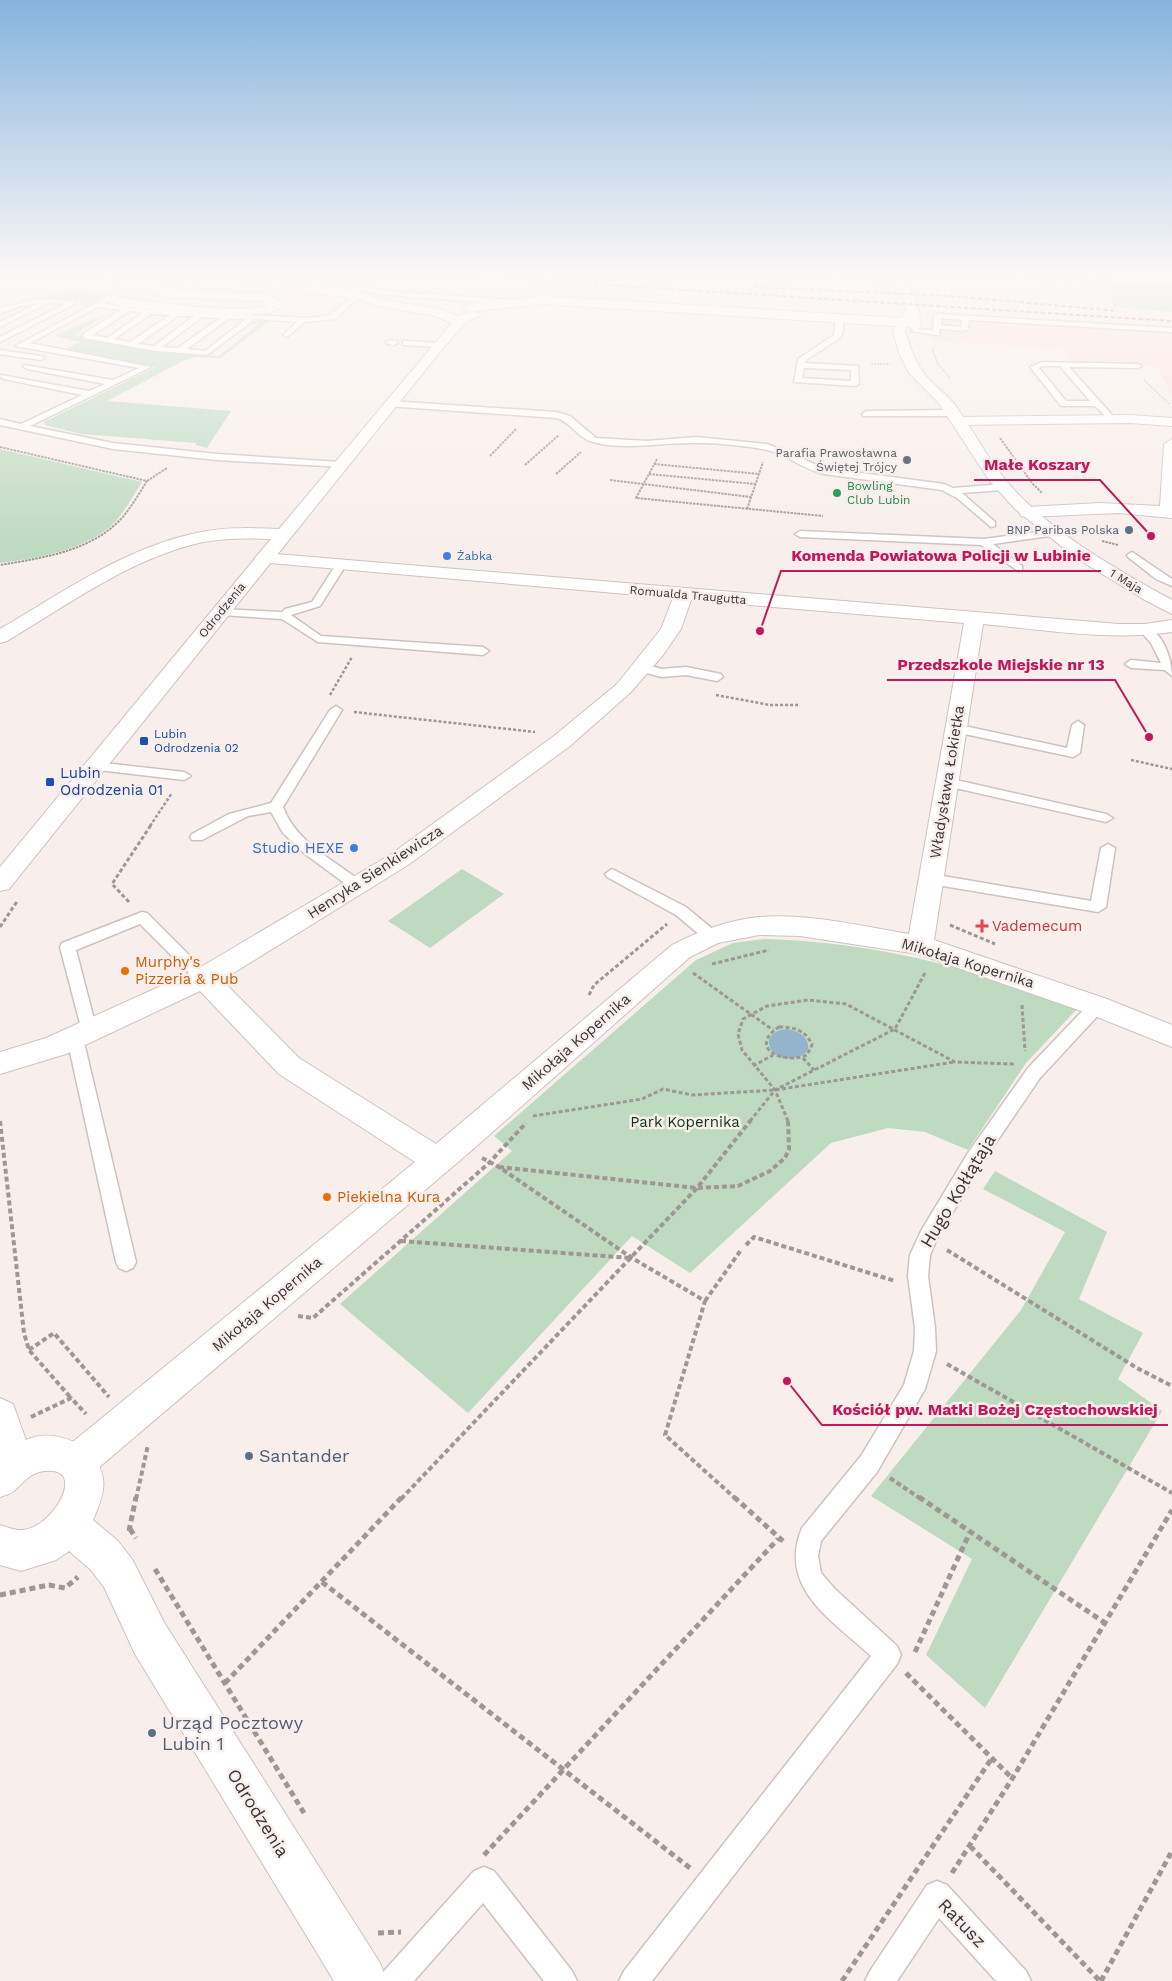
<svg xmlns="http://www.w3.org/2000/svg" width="1172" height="1981" font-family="'Work Sans',sans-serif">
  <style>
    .medical { fill: #fbe1da }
    .green { fill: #bedac1 }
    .water { fill: #94b4cc }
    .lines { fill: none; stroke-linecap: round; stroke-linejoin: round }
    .lane-casing { stroke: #ccc3c0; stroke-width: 3 }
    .street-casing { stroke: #ccc3c0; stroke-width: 2 }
    .secondary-casing { stroke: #ccc3c0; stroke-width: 2 }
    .path-far5 { stroke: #9d9795; stroke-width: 1; stroke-dasharray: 2 1; stroke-linecap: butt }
    .path-far4 { stroke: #9d9795; stroke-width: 2; stroke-dasharray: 2.5 1; stroke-linecap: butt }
    .path-far3 { stroke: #9d9795; stroke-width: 2.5; stroke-dasharray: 3 2; stroke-linecap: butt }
    .path-far2 { stroke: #9d9795; stroke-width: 3; stroke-dasharray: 4 2.5; stroke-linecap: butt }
    .path-far1 { stroke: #9d9795; stroke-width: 4; stroke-dasharray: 5 3; stroke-linecap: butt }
    .path { stroke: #9d9795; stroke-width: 5; stroke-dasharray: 6 4; stroke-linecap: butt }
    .lane { fill: #fff; fill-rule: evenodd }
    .street { fill: #fff; fill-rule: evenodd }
    .secondary { fill: #fff; fill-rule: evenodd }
    .rail { stroke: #928c8a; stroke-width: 2; stroke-dasharray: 4.5 2.5; stroke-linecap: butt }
    .worship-dot { fill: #6b7280; stroke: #f8efec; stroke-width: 2 }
    .leisure-dot { fill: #2e9e5b; stroke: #f8efec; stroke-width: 2 }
    .service-dot { fill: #5c6f8a; stroke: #f8efec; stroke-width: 2 }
    .shop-dot { fill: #3f7fe0; stroke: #f8efec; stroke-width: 2 }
    .transit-dot { fill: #1a4fb4; stroke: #f8efec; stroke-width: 2 }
    .health-dot { fill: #e0444e; stroke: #f8efec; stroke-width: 2 }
    .food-dot { fill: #e8710a; stroke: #f8efec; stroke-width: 2 }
    .labels { text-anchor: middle; stroke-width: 5; stroke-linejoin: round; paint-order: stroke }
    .far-worship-label { font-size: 12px; fill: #5b616d; stroke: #f8efec; text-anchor: end }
    .far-leisure-label { font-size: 12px; fill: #27864d; stroke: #f8efec; text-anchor: start }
    .far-service-label { font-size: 12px; fill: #4e5e75; stroke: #f8efec; text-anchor: end }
    .far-shop-label { font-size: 12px; fill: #366cbe; stroke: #f8efec; text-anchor: start }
    .far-street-label { font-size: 12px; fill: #383534; stroke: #f8efec }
    .far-transit-label { font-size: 12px; fill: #164399; stroke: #f8efec; text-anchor: start }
    .transit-label { font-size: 15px; fill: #164399; stroke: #f8efec; text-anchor: start }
    .street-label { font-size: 15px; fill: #383534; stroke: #f8efec }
    .shop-label { font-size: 15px; fill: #366cbe; stroke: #f8efec; text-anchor: end }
    .health-label { font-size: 15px; fill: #be3a42; stroke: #f8efec; text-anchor: start }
    .food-label { font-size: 15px; fill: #c56008; stroke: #f8efec; text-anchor: start }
    .park-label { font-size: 15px; fill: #083915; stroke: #f8efec }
    .near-street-label { font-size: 18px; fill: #383534; stroke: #f8efec }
    .near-service-label { font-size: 18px; fill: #4e5e75; stroke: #f8efec; text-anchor: start }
    .leader { fill: none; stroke: #c2185b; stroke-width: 2 }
    .callout-dot { fill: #c2185b; stroke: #f8efec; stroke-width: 2 }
    .callout-label { font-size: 16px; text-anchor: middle; font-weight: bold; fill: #c2185b; stroke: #f8efec; stroke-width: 5; stroke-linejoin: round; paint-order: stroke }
  </style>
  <rect width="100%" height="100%" fill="#f8efec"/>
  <path class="medical" d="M926,311l246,15v69l-15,-28 -15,-3 -70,-2 -5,-7 1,-6 -136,-8z"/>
  <path class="green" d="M1107,273h65v39l-58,-5z
    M76,290h1l32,3 -22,14 -7,-1 7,-4 -43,-4 9,-6z
    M119,311l-6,4h-8l-30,20 79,16 65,5 39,-32 -8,-1 7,-3h14l-51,38 -24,-1 -13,4 -76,40 124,10 -24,37 -11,-3v-2l-115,-9 -36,-9 -1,-3 112,-55 -90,-18 14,-7 -25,-6c21,-10 41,-20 64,-25z
    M0,449l142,33c-8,13 -16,27 -26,39 -28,29 -78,37 -116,42z
    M462,869l42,25 -74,54 -42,-27z
    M764,939c75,2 149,15 220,37 32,9 62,22 93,33l-51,54 -58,87 -43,-18 -37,-4 -57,15 -141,130 -58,-37 -164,177 -128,-109 172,-153 -18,-15 202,-176 37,-17z
    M995,1171l112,61 -28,67 64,34 -25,46 44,32 -177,297 -59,-53 46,-96 -101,-63 150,-186 44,-78 -82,-43z"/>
  <path class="water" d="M787,1029c11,2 23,8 21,21 -11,14 -40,11 -39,-10 4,-8 9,-10 18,-11z"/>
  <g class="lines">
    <defs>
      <path id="lane" d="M818,273l80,4 3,2 -3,2 -76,-4z
        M958,273h40l101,7 3,2 -3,2z
        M336,284l62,8 114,8 4,2 -4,2 -114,-8 -64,-9z
        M355,294l6,1 -26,24 -30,3 -18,15 -4,-2 14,-13 -42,-3 -48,36 -52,-4 -72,-13v-4l38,-24 -23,-3 -68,36 121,24 -121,59 83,17 104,11 123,8 3,1v4l-126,-7 -104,-11 -113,-24v-6l21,5 61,-29 -78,-16 -4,-2 1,-2 88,16 16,-7 -78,-15 -4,-2 1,-2 89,15 26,-12 -124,-22 89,-47 6,1 -6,4 46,6 161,8 19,-3zM129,311l14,2 -36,25 -14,-3zM151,314l19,1 -40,27 -16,-3zM178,316h16l-40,30 -16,-2zM202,317l18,1 -42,30 -16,-1zM228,319h18l-41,32 -18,-2z
        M36,299l37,2 4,2 -77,39v-5l65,-33 -17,-1 -48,24v-5l39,-19 -18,3 -21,7v-5z
        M938,314l234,14v4l-203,-12 -1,9 -4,2 -24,-2 -1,6h-3l-25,-4 4,-2 18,1 1,-14zM941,318l21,2 -1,7 -20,-2z
        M836,317l7,2v13l-3,6 -34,22 -1,3 53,3 1,18 -4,2 -61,-4 4,-23 36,-24zM804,368l47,2v11l-49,-3z
        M390,340l7,1 1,2 -4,2 -7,-1 -1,-2z
        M406,341l32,2 4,2 -4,2 -35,-2v-4z
        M0,350l41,6 4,2 -4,2 -41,-6z
        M1042,362l96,2 4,2 -4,2 -69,-1 45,50 1,2 -4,3 -16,-16h-34l-31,-39zM1043,366h17l30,35h-24l-27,-33z
        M390,401l166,11 14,4 26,22 51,3 49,-4 71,7 57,24 120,16 9,4 50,-4 5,3 -5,3 -41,3 33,29v4l-4,1 -34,-29 -15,-8 -118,-16c-17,-4 -29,-13 -45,-20 -18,-8 -63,-11 -83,-11 -34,-1 -69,8 -103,-1 -14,-3 -22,-20 -37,-24l-169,-12v-4z
        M866,411l86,-1 4,3 -4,3h-89l-1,-2z
        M1052,530l4,1v4l-63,9 29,22v4l-4,1 -37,-26 -181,-8 -5,-3 5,-3 184,8z
        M1132,552l40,27v7l-16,-7 -28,-22 -1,-2z
        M341,562l5,3 -26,41 -29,9 30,21 162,11 6,4 -6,4 -165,-13 -36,-23 -62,-4 -6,-3 6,-3 62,3 3,-3 27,-7 25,-39z
        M1145,627c18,4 27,33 27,49l-7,-6 -34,-2 -6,-4 6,-4 30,3 -10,-20 -12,-13z
        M643,664l19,5 24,-2 35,7 2,3 -6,4 -31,-6 -24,2 -23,-6 -2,-3 2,-3z
        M336,706l6,4 -59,97c13,36 53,54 81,77l2,3 -2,3h-10l-49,-36 -22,-21 -12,-21 -23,4 -46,24h-10l-2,-3 2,-3 37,-20 42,-11 59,-93z
        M1078,721l6,4 -4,28 -7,4 -118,-25 -6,-4 6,-4 112,24 5,-23z
        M95,762l89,10 7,4 -7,4 -94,-11 -2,-3 2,-3z
        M947,778l159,36 7,4 -7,4 -164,-37 -2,-3z
        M1108,844l7,4 -9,59 -8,5 -167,-28 -7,-5 7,-5 160,27 10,-53z
        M612,869l74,38 30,25 3,4 -3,4h-10l-30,-25 -69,-38 -2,-3z
        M142,912l5,1 65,65 -2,4h-12l-58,-58 -64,26 21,81 -2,4 -6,2 -6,-2 -23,-88 2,-4z
        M1097,1000l6,2 2,4 -2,4 -63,68 -58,85 -46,78 -6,14 -2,21 7,52 1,23 -11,38 -48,83 -56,69 -3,15 3,17 14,16 62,57 4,9 -4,9 -245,317h-33l5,-10 247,-315c-39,-36 -94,-68 -69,-128l59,-72 43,-71 10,-34 1,-23 -7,-52 2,-21 11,-24 47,-78 60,-85 63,-66z
        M75,1032l6,2 2,4 53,224 -3,6 -7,3 -7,-3 -3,-6 -49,-224 2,-4z
        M484,1867l10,4 78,100 5,10h-33l-61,-78 -69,78h-35l5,-10 90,-100z
        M937,1881l10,4 79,86 5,10h-35l-57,-63 -42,63h-32l5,-10 57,-86z"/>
      <path id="street" d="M143,283l25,6 99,5 17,10c-3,4 -8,7 -13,8 -20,7 -157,-1 -169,-13l6,-4c29,5 140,22 161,9l-5,-3 -97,-4 -28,-9v-4z
        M1130,415l42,3v8l-42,-3 -172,2 -7,-4 7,-4z
        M1172,439v79l-54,-5 -91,4 -6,-1 -2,-4 2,-4 6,-1 73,-4 60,3 4,-62z
        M264,553l855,71h26l27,-4v12c-62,9 -127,-2 -189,-8l-49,316 173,59 65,26v22l-85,-34 -169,-59 -118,-18 -41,-1 -41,8 -28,14 -219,194 -381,324 -13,6 -13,-6 -6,-13 6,-13 351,-287 -136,-88 -79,-83 -134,63 -66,20v-22l46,-14 148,-67 196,-116 164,-119 63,-52 44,-55 12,-31 -415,-36 -3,-4 3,-4zM691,600l273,23 -55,311c-48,-8 -101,-21 -150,-17 -31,3 -60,14 -87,28l-236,199 -137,-86 -77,-78 186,-115 162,-119 61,-54 32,-37 18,-26z"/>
      <path id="secondary" d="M72,273h76l9,3 3,4 142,4 55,7 23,8 63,11 14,6 18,-5 6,4 -15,7 -23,26 -434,541 -9,2v-24l271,-328c-23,-1 -46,-1 -68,3 -72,16 -134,62 -196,99l-7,2v-14c65,-38 130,-85 207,-98 24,-4 48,-3 72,-2l173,-206 -17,-7 -57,-10 -23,-8 -53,-6 -132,-6 -42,5 -16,-8 3,-4 -38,-3zM134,279l13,1 -21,2z
        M891,273h11l15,29 4,25 -6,4 -7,-5 -3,5c5,16 10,32 21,45 9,10 20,18 29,29 19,26 33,55 54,79 44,50 105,84 163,116v14l-29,-15 -67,-41 -61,-49 -26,-29 -51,-78 -29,-29 -10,-20 -6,-22 3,-5 -353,-22 -74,8 -6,-4 6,-4 74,-8 358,22 5,-7 -1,-9z
        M0,1398l13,6 13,36c23,-10 41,-1 63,8 19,29 18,40 4,72l25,21 14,18 33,65 215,339 7,18h-53l-199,-327 -31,-67 -14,-18 -21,-18 -13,9 -35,11 -21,-6v-40c7,2 16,6 23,5 32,-3 68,-69 16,-58 -11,3 -17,12 -25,19 -4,3 -9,4 -14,6z"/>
    </defs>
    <use href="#lane" class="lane-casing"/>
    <use href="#street" class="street-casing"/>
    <use href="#secondary" class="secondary-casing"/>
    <path class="path-far5" d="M31,273l14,2
      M44,273l17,2
      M1139,273l33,2
      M536,278l33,2 -8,3
      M932,348l6,16 12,14
      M871,364h19
      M1144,380l25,24"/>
    <path class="path-far4" d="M1000,438l32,45 10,10
      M0,447l147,34c-9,14 -17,29 -29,41 -31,30 -77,36 -118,43
      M490,456l26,-27
      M657,459l-21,39 187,18
      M654,464l105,10
      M525,465l34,-30
      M556,474l25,-22
      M649,474l106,10
      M610,480l141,17
      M147,481l20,-13
      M747,509l16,-47
      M1102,541l16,4"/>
    <path class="path-far3" d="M330,695l22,-38
      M716,695l54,10h30
      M354,712l181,20
      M1131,760l41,9
      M150,826l22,-33"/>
    <path class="path-far2" d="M129,902l-17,-18 39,-59
      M950,925l45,19
      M0,927l18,-27
      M712,964l57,-14
      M693,973l80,57
      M589,995l5,-10 73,-61
      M1022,1005l3,46
      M779,1027c15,0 27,3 33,18l-5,10c-24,10 -60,-7 -28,-28z
      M803,1058l11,12
      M753,1066l20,-11
      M533,1116l109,-17 21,-10 29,6 83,-5 179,-28
      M750,1121l25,-31 120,-61 31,-58
      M788,1121l-13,-31 -33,-40 -4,-16 5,-15 24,-13 41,-6 38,4 109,58 59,2"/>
    <path class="path-far1" d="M0,1121l24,212 5,17 42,48
      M482,1158l17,9 133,91 73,43 -40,134 71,64
      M499,1167l198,21 41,-2 32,-15 15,-13 4,-9 -1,-29
      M401,1241l230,17
      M746,1245l8,-8 141,44
      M947,1250l190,118 35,18
      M705,1301l36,-51
      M298,1316l15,2 176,-155 37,-40
      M29,1350l25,-17 55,64
      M947,1364l225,129
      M31,1417l40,-19 15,16
      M890,1478l31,21
      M136,1499l12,-54
      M401,1499l296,-311 54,-68"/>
    <path class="path" d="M734,1497l50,45
      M919,1497l186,126
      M130,1529l6,9
      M129,1531l7,-34
      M155,1569l149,244
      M322,1582l368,286
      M0,1595l49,-10 16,3 13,-11
      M915,1652l55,-120
      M906,1673l106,105
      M225,1683l177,-186
      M970,1846l130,135
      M484,1855l294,-316
      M952,1873l60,-94 160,-269
      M378,1933l23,-1
      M842,1981l150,-223
      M1101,1981l71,-130"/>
    <use href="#lane" class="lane"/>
    <use href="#street" class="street"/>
    <use href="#secondary" class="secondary"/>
    <path class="rail" d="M419,273l753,48
      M754,287l198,9 166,15"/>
  </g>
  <linearGradient id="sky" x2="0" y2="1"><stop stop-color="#86b4dd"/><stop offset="0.5" stop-color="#fcf8f6"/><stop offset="1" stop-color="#fcf8f6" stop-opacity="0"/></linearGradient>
  <rect width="1172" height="551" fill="url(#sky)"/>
  <circle class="worship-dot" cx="907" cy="460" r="5"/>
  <circle class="leisure-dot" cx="837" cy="493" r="5"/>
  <g class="service-dot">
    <circle cx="1129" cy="530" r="5"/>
    <circle cx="249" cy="1456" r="5"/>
    <circle cx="152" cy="1733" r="5"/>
  </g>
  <g class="shop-dot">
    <circle cx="447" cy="556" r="5"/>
    <circle cx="354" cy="848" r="5"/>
  </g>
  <g class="transit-dot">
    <rect x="139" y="736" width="10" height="10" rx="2.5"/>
    <rect x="45" y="777" width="10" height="10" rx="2.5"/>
  </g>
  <path class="health-dot" d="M979.5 918.5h5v5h5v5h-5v5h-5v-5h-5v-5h5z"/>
  <g class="food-dot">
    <circle cx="125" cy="971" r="5"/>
    <circle cx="327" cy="1197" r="5"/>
  </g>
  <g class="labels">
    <g class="far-worship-label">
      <text x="897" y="457">Parafia Prawosławna<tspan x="897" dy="14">Świętej Trójcy</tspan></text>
    </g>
    <g class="far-leisure-label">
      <text x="847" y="490">Bowling<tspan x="847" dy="14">Club Lubin</tspan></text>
    </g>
    <g class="far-service-label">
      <text x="1119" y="534">BNP Paribas Polska</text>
    </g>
    <g class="far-shop-label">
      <text x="457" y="560">Żabka</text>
    </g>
    <g class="far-street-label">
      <text transform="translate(1126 581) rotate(31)" y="4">1 Maja</text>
      <text transform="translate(688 595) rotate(5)" y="4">Romualda Traugutta</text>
      <text transform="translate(222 610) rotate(-51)" y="4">Odrodzenia</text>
    </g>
    <g class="far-transit-label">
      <text x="154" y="738">Lubin<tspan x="154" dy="14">Odrodzenia 02</tspan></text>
    </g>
    <g class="transit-label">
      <text x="60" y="778">Lubin<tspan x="60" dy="17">Odrodzenia 01</tspan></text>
    </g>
    <g class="street-label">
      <text transform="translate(947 782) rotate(-81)" y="5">Władysława Łokietka</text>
      <text transform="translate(375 872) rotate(-33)" y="5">Henryka Sienkiewicza</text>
      <text transform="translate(968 963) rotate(17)" y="5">Mikołaja Kopernika</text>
      <text transform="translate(576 1042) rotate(-41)" y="5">Mikołaja Kopernika</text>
      <text transform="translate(267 1304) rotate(-40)" y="5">Mikołaja Kopernika</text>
    </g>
    <g class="shop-label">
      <text x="344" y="853">Studio HEXE</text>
    </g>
    <g class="health-label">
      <text x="992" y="931">Vademecum</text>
    </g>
    <g class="food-label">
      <text x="135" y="967">Murphy's<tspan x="135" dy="17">Pizzeria &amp; Pub</tspan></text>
      <text x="337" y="1202">Piekielna Kura</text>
    </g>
    <g class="park-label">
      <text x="685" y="1127">Park Kopernika</text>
    </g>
    <g class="near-street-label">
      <text transform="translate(958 1191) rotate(-59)" y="6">Hugo Kołłątaja</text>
      <text transform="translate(258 1813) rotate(58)" y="6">Odrodzenia</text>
      <text transform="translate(962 1923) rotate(46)" y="6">Ratusz</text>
    </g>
    <g class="near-service-label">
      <text x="259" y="1462">Santander</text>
      <text x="162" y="1729">Urząd Pocztowy<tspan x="162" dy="21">Lubin 1</tspan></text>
    </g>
  </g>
  <path class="leader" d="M1151 536L1100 480H974M760 631L781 571H1101M1149 737L1115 680H887M787 1381L822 1425H1168"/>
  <g class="callout-dot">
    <circle cx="1151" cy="536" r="5"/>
    <circle cx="760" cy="631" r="5"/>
    <circle cx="1149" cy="737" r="5"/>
    <circle cx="787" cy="1381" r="5"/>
  </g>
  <g class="callout-label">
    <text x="1037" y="470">Małe Koszary</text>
    <text x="941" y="561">Komenda Powiatowa Policji w Lubinie</text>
    <text x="1001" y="670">Przedszkole Miejskie nr 13</text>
    <text x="995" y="1415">Kościół pw. Matki Bożej Częstochowskiej</text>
  </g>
</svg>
